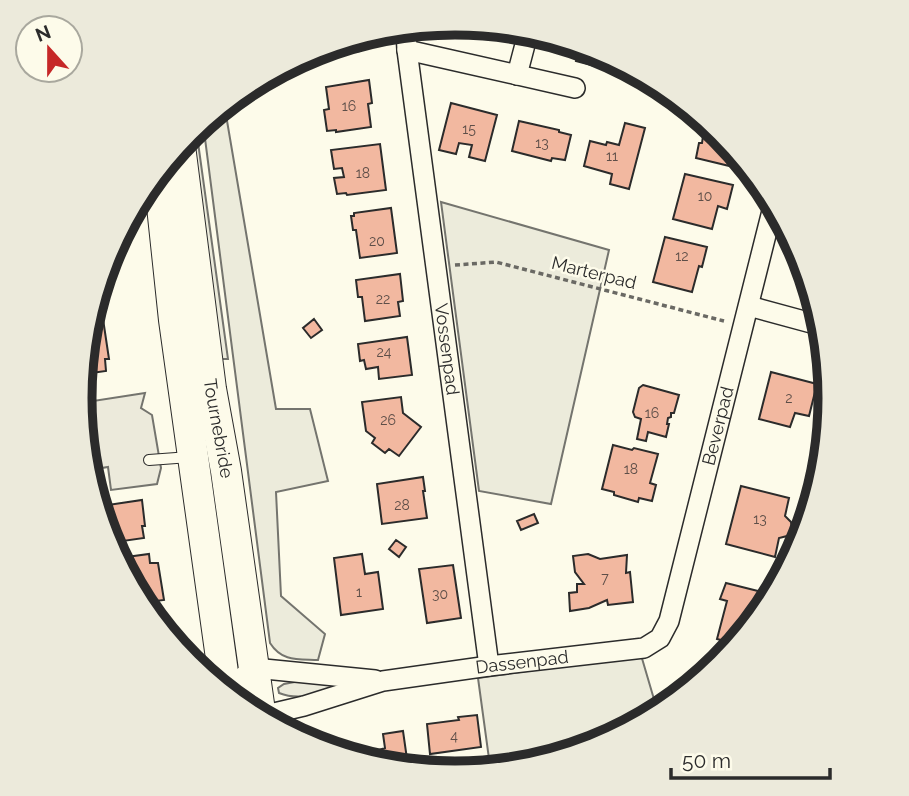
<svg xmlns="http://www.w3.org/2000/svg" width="909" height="796" font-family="Raleway,sans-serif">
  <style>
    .green { fill: #ecebdb; stroke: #74746e; stroke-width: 2 }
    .parking { fill: #eceadb; stroke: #74746e; stroke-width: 2 }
    .building { fill: #f2b8a0; stroke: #2b2b2b; stroke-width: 2 }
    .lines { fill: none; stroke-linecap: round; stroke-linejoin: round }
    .lane-casing { stroke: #2b2b2b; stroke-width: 12 }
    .street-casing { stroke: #2b2b2b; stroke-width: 22 }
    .primary-casing { stroke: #2b2b2b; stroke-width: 32 }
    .path { stroke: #6a6964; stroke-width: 3.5; stroke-dasharray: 5 3.5; stroke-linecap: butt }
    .lane { stroke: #fdfbea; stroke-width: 10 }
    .street { stroke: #fdfbea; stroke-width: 19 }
    .primary { stroke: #fdfbea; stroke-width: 30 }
    .labels { text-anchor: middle; stroke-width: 5; stroke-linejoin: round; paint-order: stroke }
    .number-label { font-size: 14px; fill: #5d4e48 }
    .street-label { font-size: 18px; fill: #2b2b2b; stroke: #fdfbea }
    .rim { fill: none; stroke: #2b2b2b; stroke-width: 9 }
  </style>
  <rect width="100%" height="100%" fill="#fdfbea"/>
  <path class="green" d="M225,109l51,300h34l18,72 -52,11 5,104 44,38 -7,26c-20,-1 -36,2 -48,-17l-67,-520z
    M196,128l32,231h-7l-30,-227z
    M441,202l168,48 -58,254 -72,-13z
    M641,655l15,51 -58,39 -108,21 -12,-88z
    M300,681l35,1 3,6c-20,6 -39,13 -59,5l-1,-5 6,-4z"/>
  <path class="parking" d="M145,393l-4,15 11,7 9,53 -4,16 -46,6 -3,-23 -12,2 -2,4 -14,-70z"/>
  <path class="building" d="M360,42l1,9 -34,5 -1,-8z
    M579,48l19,3 24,16 -1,6 -45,-12z
    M369,80l3,23 -4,1 3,23 -35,5v-2l-9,1 -3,-21 5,-1 -3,-22z
    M451,103l46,12 -12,46 -16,-4 3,-12 -13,-2 -3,11 -17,-4z
    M519,121l40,9v2l12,3 -6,25 -13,-2 -1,3 -39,-10z
    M625,123l20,5 -16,61 -19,-5 2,-10 -28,-8 6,-25 16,4 1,-3 12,3z
    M705,123l15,10 23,34 -1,2 -46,-11 3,-15h3z
    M380,144l6,46 -39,5 -1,-2 -9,1 -3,-16 10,-1 -2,-9 -8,1 -3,-19z
    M685,174l48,11 -6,24 -9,-3 -6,23 -39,-10z
    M391,208l6,45 -37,5 -4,-28h-3l-2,-14h3v-3z
    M665,237l42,10 -5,20 -3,-1 -7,26 -39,-10z
    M802,260l4,20 -8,-2z
    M400,274l3,27 -5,1 2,14 -35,5 -3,-24h-4l-2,-17z
    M103,319l6,40h-4l1,12 -22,3 11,-54z
    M314,319l8,11 -11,8 -8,-10z
    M407,337l5,38 -33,4 -1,-12 -12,2 -2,-9 -4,1 -2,-17z
    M771,372l46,12 -8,32 -14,-3 -5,14 -31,-8z
    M643,385l36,10 -5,18h-3v4l-3,1 -1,6h2l-3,13 -18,-5 -2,9 -9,-2 4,-20 -6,-2 -2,-5 6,-24z
    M401,397l2,16 18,14 -22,29 -10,-7 -4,4 -13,-10 3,-5 -9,-7 -4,-29z
    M613,445l19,5 2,-2 24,6 -8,29 6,2 -4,16 -13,-3 -1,4 -24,-7v-3l-12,-3z
    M423,477l2,14h-2l4,27 -45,6 -5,-40z
    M741,486l48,12 -4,18 6,6 1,7 -5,7 -8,2 -4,19 -49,-13z
    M142,500l3,26h-3l2,12 -35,5 -8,-37z
    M534,514l4,9 -17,7 -4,-9z
    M396,540l10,7 -7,10 -10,-8z
    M149,554l1,9h8l6,37 -16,2 -29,-44z
    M362,554l3,20 13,-2 5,37 -42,6 -7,-57z
    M588,554l12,5 27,-4 -1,18 4,-1 3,30 -25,3 -1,-5 -18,8 -19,3 -1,-18 8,-1v-8h7l-9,-12 -2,-16z
    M453,565l8,53 -34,5 -8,-54z
    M726,583l36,9 -4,15 -25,36 -16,-4 10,-38 -7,-2z
    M477,715l4,32 -51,7 -3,-30 32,-4 -1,-3z
    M403,731l4,28 -5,1 1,3 -35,-7 11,-2v-4l6,-2 -2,-14z"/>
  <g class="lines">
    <defs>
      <path id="lane" d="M149,460l41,-3"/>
      <g id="street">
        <path id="s1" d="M406,32l1,18 82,616"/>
        <path d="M407,50l168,38"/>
        <path d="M517,75l10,-38"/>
        <path d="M749,306l66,18"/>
        <path d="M227,689l27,-21 121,12"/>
        <path id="s2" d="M262,712l12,1 30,-7 79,-25 106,-15 155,-18 16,-10 9,-17 103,-410"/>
      </g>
      <g id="primary">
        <path id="s3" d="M180,146l31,243 15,82 34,240"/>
        <path d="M159,178l15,142 51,367"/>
      </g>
    </defs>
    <use href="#lane" class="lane-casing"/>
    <use href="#street" class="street-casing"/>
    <use href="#primary" class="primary-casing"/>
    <path class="path" d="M455,265l41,-3 228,59"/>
    <use href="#lane" class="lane"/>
    <use href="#street" class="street"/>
    <use href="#primary" class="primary"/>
  </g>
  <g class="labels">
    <g class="number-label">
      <text x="349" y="111">16</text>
      <text x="469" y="134">15</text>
      <text x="542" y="148">13</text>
      <text x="612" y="161">11</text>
      <text x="363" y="178">18</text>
      <text x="705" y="201">10</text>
      <text x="377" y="246">20</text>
      <text x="682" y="261">12</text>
      <text x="383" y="304">22</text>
      <text x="384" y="357">24</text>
      <text x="789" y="403">2</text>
      <text x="652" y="418">16</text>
      <text x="388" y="425">26</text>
      <text x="631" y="474">18</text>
      <text x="402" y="510">28</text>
      <text x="760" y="524">13</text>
      <text x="605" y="583">7</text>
      <text x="359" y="597">1</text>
      <text x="440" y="599">30</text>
      <text x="454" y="741">4</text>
    </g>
    <g class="street-label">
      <text transform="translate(594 273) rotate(14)" y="6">Marterpad</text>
      <text dy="6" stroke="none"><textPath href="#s1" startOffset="320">Vossenpad</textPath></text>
      <text dy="6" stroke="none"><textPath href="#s2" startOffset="628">Beverpad</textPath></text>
      <text dy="6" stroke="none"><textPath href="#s3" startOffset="285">Tournebride</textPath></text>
      <text dy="6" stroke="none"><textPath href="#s2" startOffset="266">Dassenpad</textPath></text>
    </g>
  </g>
  <path d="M0 0H909V796H0ZM92 398a363 363 0 1 1 726 0a363 363 0 1 1-726 0Z" fill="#eceadb" fill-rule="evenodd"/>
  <path class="rim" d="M92 398a363 363 0 1 1 726 0a363 363 0 1 1-726 0Z"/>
  <g transform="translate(49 49) rotate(339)"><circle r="33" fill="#fdfbea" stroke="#a9a89e" stroke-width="2"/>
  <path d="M0-5L12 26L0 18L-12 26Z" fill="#c62828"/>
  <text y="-10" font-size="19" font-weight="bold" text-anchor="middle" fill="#2b2b2b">N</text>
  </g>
  <path d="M671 768v10h159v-10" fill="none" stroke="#2b2b2b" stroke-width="3.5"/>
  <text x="682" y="768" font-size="21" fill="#2b2b2b" stroke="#fdfbea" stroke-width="5" paint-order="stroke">50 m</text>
</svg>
